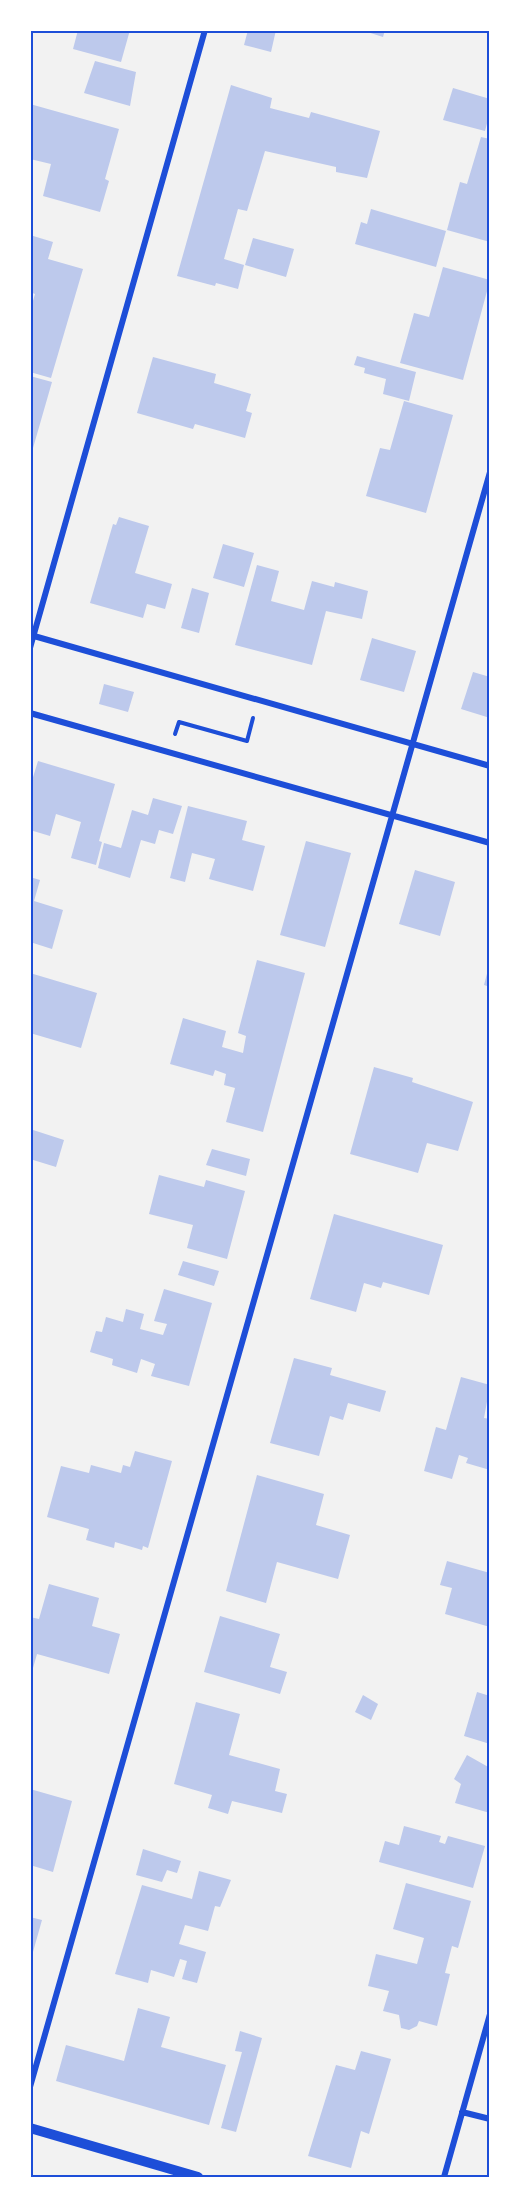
<svg xmlns="http://www.w3.org/2000/svg" width="520" height="2207" font-family="Bitter,serif">
  <style>
    .building { fill: #bdc9ec }
    .lines { fill: none; stroke-linecap: round; stroke-linejoin: round }
    .path { stroke: #1d4ed8; stroke-width: 4 }
    .minor { stroke: #1d4ed8; stroke-width: 6 }
    .tertiary { stroke: #1d4ed8; stroke-width: 10 }
    .neatline { fill: none; stroke: #1d4ed8; stroke-width: 2 }
  </style>
  <rect width="100%" height="100%" fill="#f2f2f2"/>
  <path class="building" d="M78,30h52l-9,32 -48,-13z
    M248,30h28l-5,22 -27,-7z
    M361,30h24l-2,7z
    M95,61l41,11 -6,34 -46,-13z
    M231,85l41,13 -2,10 39,10 2,-6 69,19 -13,47 -31,-6v-5l-71,-16 -18,60 -9,-2 -14,50 20,6 -6,24 -22,-6 -1,3 -38,-10z
    M453,88l37,11v13l-5,19 -42,-11z
    M30,104l89,25 -14,50 4,2 -9,31 -57,-16 8,-32 -21,-5z
    M481,137l9,2v103l-43,-12 13,-48 7,2z
    M371,209l75,22 -10,36 -81,-23 6,-22 6,2z
    M30,235l23,7 -5,17 35,10 -32,109 -21,-6v-61l5,-17 -5,-2z
    M253,238l41,11 -8,28 -41,-12z
    M443,267l47,13 -27,100 -63,-17 14,-50 15,4z
    M357,356l59,16 -7,29 -26,-7 3,-15 -22,-6 1,-5 -11,-3z
    M153,357l63,17 -2,9 37,11 -5,17 6,2 -7,25 -50,-14 -2,5 -56,-16z
    M30,376l22,6 -21,73h-1z
    M404,401l49,14 -27,98 -60,-17 14,-48 10,2z
    M119,517l30,9 -14,47 37,11 -7,25 -18,-5 -4,14 -53,-15 23,-79 3,1z
    M223,544l31,9 -10,34 -31,-9z
    M257,565l22,6 -8,30 33,9 8,-29 22,6 1,-5 33,9 -6,28 -36,-8 -14,54 -77,-20z
    M192,588l17,5 -10,40 -18,-5z
    M372,638l44,13 -12,41 -44,-12z
    M473,672l17,5v41l-29,-9z
    M104,684l30,8 -6,20 -29,-8z
    M38,761l77,23 -16,57 3,1 -6,23 -25,-7 10,-36 -25,-8 -6,22 -20,-6v-43z
    M153,798l29,8 -9,28 -14,-4 -4,14 -14,-4 -11,38 -32,-10 6,-25 17,5 11,-38 16,5z
    M188,806l59,15 -5,19 23,6 -12,45 -44,-12 6,-20 -23,-6 -7,29 -15,-4z
    M306,841l45,12 -26,94 -45,-12z
    M415,870l40,12 -15,54 -41,-12z
    M30,877l10,3 -6,21 29,9 -11,39 -22,-7z
    M257,960l48,13 -42,159 -37,-10 9,-34 -11,-3 2,-11 -11,-4 -2,6 -43,-12 13,-46 43,13 -4,16 21,6 3,-17 -8,-3z
    M489,966h1v21l-6,-2z
    M30,973l67,20 -16,55 -51,-15z
    M374,1067l39,11 -1,4 61,20 -15,49 -31,-8 -9,30 -68,-19z
    M30,1129l34,11 -8,27 -26,-8z
    M212,1149l38,10 -4,17 -40,-11z
    M159,1175l45,12 2,-7 39,11 -18,68 -40,-11 6,-23 -44,-11z
    M334,1214l109,31 -14,50 -46,-13 -2,6 -17,-5 -8,29 -46,-13z
    M183,1261l36,10 -5,15 -36,-11z
    M164,1289l48,14 -23,83 -38,-10 4,-12 -14,-5 -4,14 -25,-8 1,-6 -23,-7 6,-21 6,1 4,-15 17,5 3,-13 18,5 -4,15 23,6 4,-11 -13,-3z
    M294,1358l38,10 -2,7 56,16 -6,21 -32,-9 -5,17 -13,-4 -11,40 -49,-13z
    M461,1377l29,8 -6,33 6,1v51l-24,-7 2,-5 -9,-3 -7,24 -28,-8 12,-44 10,3z
    M135,1451l37,10 -24,87 -5,-2 -1,4 -27,-8 -1,6 -28,-8 3,-11 -42,-12 14,-51 28,7 2,-8 30,8 2,-8 7,2z
    M257,1475l67,19 -8,31 34,10 -12,44 -61,-17 -11,41 -40,-12z
    M447,1561l43,12v54l-45,-13 7,-26 -12,-3z
    M49,1584l50,14 -7,28 28,8 -11,40 -72,-20 -4,14 -3,-1v-50l9,2z
    M220,1616l60,18 -10,33 17,5 -7,22 -76,-22z
    M477,1692l13,4v48l-26,-8z
    M363,1695l15,9 -7,16 -16,-8z
    M196,1702l44,12 -11,41 51,14 -5,22 12,3 -5,19 -50,-12 -4,13 -20,-6 4,-13 -38,-11z
    M467,1755l23,13v45l-35,-10 6,-19 -7,-5z
    M30,1789l42,12 -19,71 -23,-7z
    M404,1826l37,10 -2,6 6,2 3,-8 37,10 -12,42 -94,-26 6,-21 14,4z
    M143,1849l38,12 -4,12 -10,-3 -5,12 -26,-7z
    M199,1871l32,9 -11,27 -5,-1 -7,25 -23,-6 -6,19 27,8 -9,31 -15,-4 5,-18 -7,-2 -6,18 -23,-7 -3,13 -33,-9 27,-89 50,14z
    M406,1883l65,18 -13,47 -6,-2 -7,27 5,1 -13,52 -18,-5 -2,5 -8,4 -8,-2 -2,-13 -16,-4 6,-20 -21,-5 8,-32 41,10 7,-26 -31,-9z
    M30,1917l12,3 -11,39h-1z
    M138,2008l32,9 -9,30 65,18 -17,60 -153,-44 10,-36 58,16z
    M240,2031l22,7 -26,94 -15,-4 21,-76 -7,-1z
    M361,2051l30,8 -22,75 -8,-3 -10,37 -43,-12 28,-91 19,5z"/>
  <g class="lines">
    <path class="path" d="M175,734l4,-12 68,19 6,-23"/>
    <path class="minor" d="M34,636l456,130
      M30,648l175,-618
      M30,713l460,130
      M30,2087l460,-1615
      M462,2112l28,7
      M444,2177l46,-163"/>
    <path class="tertiary" d="M30,2128l168,49"/>
  </g>
  <rect width="520" height="2207" fill="none" stroke="#ffffff" stroke-width="63"/>
  <rect x="32" y="32" width="456" height="2144" class="neatline"/>
</svg>
